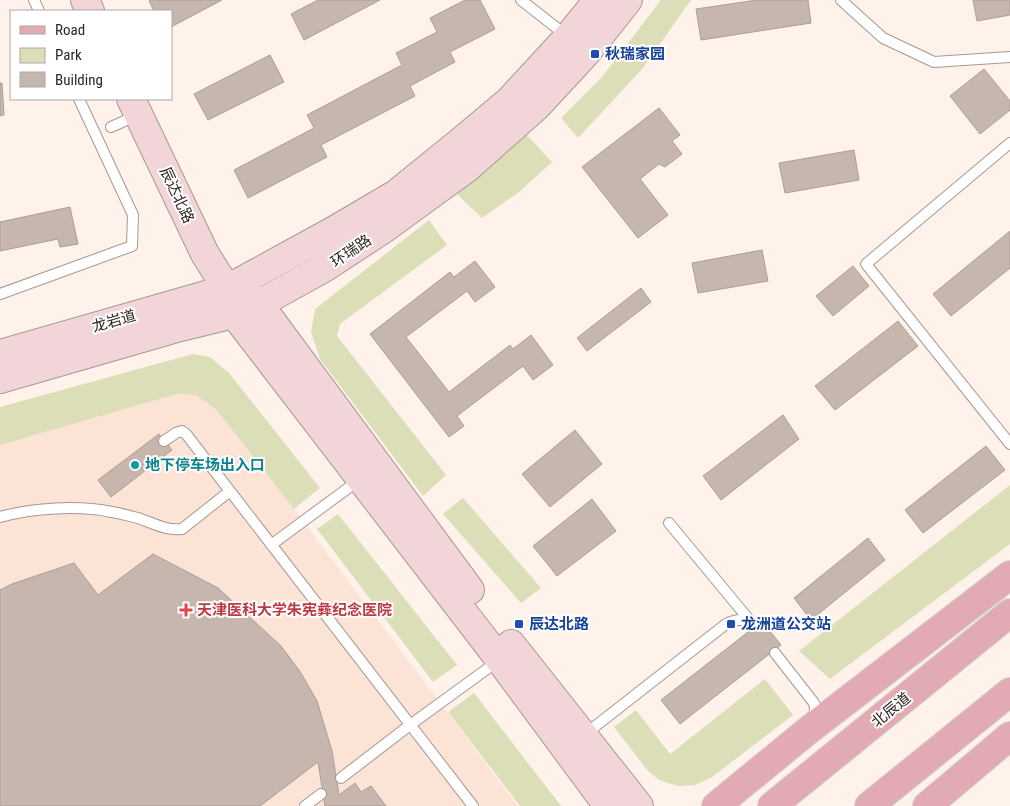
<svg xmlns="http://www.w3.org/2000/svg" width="1010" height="806" font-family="'Roboto Condensed','Noto Sans SC',sans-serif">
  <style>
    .built { fill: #fbe3d6 }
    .green { fill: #dbdeb6 }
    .building { fill: #c6b6ae; stroke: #ac9d95 }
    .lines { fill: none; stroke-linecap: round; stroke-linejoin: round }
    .lane-casing { stroke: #a79890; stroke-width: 12 }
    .secondary-casing { stroke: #a79890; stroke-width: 30 }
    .primary-casing { stroke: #d5d4d3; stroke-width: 30 }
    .lane { stroke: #fff; stroke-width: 10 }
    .secondary { stroke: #f1d5d9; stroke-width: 28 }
    .primary { stroke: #e2abb3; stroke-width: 28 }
    .transit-dot { fill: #1a4fb4; stroke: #fff; stroke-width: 2 }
    .culture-dot { fill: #0f9aa8; stroke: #fff; stroke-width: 2 }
    .health-dot { fill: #e0444e; stroke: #fff; stroke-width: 2 }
    .labels { text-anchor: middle; stroke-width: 4; stroke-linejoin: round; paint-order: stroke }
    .transit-label { font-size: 15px; font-weight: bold; fill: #164399; stroke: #fff; text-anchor: start }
    .street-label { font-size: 15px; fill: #2c2622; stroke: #fff }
    .culture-label { font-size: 15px; font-weight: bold; fill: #0d838f; stroke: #fff; text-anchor: start }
    .health-label { font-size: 15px; font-weight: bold; fill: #be3a42; stroke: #fff; text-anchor: start }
  </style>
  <rect width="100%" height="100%" fill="#fff2eb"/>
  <path class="built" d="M180,393l17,3 19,13 78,100 224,297h-518v-361z"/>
  <path class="green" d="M661,0h30l-48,68 -65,70 -17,-20 41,-41z
    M524,132l28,30 -33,30 -37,26 -25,-24 35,-29z
    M429,220l18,25 -107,79 -3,12 109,139 -23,21 -103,-137 -9,-27 4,-23z
    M193,354l17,3 19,16 91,115 -26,21 -78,-100 -19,-13 -17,-3 -180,52v-38z
    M1010,485v59l-180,135 -31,-28z
    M463,498l78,90 -20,15 -78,-89z
    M338,514l119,151 -24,17 -116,-153z
    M765,679l28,36 -81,62 -17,8 -17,1 -19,-6 -11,-9 -34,-44 22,-17 34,44z
    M474,693l87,113h-41l-72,-94z"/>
  <path class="building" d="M150,0h72l-51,27v-16h-17l-5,-10z
    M318,0h62l-76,40 -13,-26z
    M465,0h15l15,29 -45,23 5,10 -45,24 5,10 -94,49 6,12 -79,41 -14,-28 80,-42 -7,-13 95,-50 -6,-12 41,-21 -7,-14z
    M757,0h51l3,23 -110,17 -5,-31z
    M973,0h37v15l-33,6z
    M270,55l14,27 -76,38 -14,-26z
    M984,69l26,32v9l-30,24 -30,-38z
    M0,83h2l2,32 -4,1z
    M659,108l21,27 -8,6 10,13 -17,13 -6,-3 -19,15 28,36 -30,23 -56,-71z
    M854,150l5,30 -74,13 -6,-30z
    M70,207l8,37 -18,3 -2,-8 -58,12v-29z
    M1010,231v37l-59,48 -18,-22z
    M762,250l6,31 -70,12 -6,-30z
    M475,261l20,26 -20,15 -8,-11 -61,46 43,55 61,-47 3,4 18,-14 22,30 -20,15 -10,-14 -66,50 7,10 -15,11 -79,-103 80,-62 4,5z
    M853,266l16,20 -36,30 -17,-20z
    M641,288l10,14 -64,49 -10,-13z
    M898,321l20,25 -83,64 -20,-24z
    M783,415l16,24 -78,61 -18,-24z
    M575,430l27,34 -52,43 -28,-33z
    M159,434l13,16 -61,47 -13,-17z
    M986,446l19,24 -82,63 -18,-23z
    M592,499l24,32 -59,45 -24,-30z
    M868,538l17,22 -74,60 -17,-22z
    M153,554l65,34 63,58 20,27 16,28 15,50 7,44 16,-12 6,9 10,-6 15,20h-61l-7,-44 -58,44h-260v-216l12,-6 62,-21 24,32z
    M762,621l19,24 -101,79 -19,-24z"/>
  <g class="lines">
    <defs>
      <path id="lane" d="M34,0l5,11
        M521,0l46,36
        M841,0l42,38 51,24 76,-5
        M111,127l27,-12
        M1010,143l-144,121 144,180
        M0,294l132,-48 1,-31 -54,-116
        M164,441l12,-8 6,-2 4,3 287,372
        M0,517c33,-9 78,-12 112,-5 8,1 17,4 26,6 15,5 28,13 44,11l48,-38
        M669,523l82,99
        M271,545l88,-65
        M775,653l39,50 1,6 -1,13
        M584,735l142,-111c10,-5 18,-6 27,1
        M341,778l69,-53 88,-64
        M305,806l16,-12"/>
      <path id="secondary" d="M85,0l5,11
        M131,99l74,155 22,35 7,25 266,346 108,146
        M246,293l13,11 211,286
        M0,354l227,-65 106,-58 63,-37 63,-51 50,-42 59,-64 30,-37
        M0,379l173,-50 61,-15 25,-10 65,-36 61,-40 81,-59 71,-63 50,-54 41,-52
        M511,644l128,162"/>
      <path id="primary" d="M716,806l94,-77 200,-154
        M772,806l238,-193
        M869,806l141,-114
        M927,806l83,-70"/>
    </defs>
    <use href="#lane" class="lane-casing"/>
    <use href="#secondary" class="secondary-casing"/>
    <use href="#primary" class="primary-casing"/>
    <use href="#lane" class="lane"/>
    <use href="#secondary" class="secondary"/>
    <use href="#primary" class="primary"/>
  </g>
  <g class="transit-dot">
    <rect x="590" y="49" width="10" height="10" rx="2.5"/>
    <rect x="514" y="619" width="10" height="10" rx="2.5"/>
    <rect x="726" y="619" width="10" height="10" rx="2.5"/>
  </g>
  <circle class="culture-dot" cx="135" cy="465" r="5"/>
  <path class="health-dot" d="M183.5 602.5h5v5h5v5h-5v5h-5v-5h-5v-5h5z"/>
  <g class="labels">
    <g class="transit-label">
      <text x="605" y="59">秋瑞家园</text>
      <text x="529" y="629">辰达北路</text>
      <text x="741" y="629">龙洲道公交站</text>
    </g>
    <g class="street-label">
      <text transform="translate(177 195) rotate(65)" y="5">辰达北路</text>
      <text transform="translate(351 251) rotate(-34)" y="5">环瑞路</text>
      <text transform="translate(114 321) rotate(-16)" y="5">龙岩道</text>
      <text transform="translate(891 710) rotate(-39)" y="5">北辰道</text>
    </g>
    <g class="culture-label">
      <text x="145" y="470">地下停车场出入口</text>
    </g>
    <g class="health-label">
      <text x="197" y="615">天津医科大学朱宪彝纪念医院</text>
    </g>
  </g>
  <rect x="10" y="10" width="162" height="90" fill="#ffffff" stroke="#aba8a7"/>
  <rect x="20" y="26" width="25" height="8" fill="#e2abb3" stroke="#aba8a7"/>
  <text x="55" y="35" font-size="15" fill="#2c2622">Road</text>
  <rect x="20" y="48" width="25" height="15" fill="#dbdeb6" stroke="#aba8a7"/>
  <text x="55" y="60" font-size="15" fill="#2c2622">Park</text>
  <rect x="20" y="72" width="25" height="15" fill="#c6b6ae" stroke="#aba8a7"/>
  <text x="55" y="85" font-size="15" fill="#2c2622">Building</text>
</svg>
